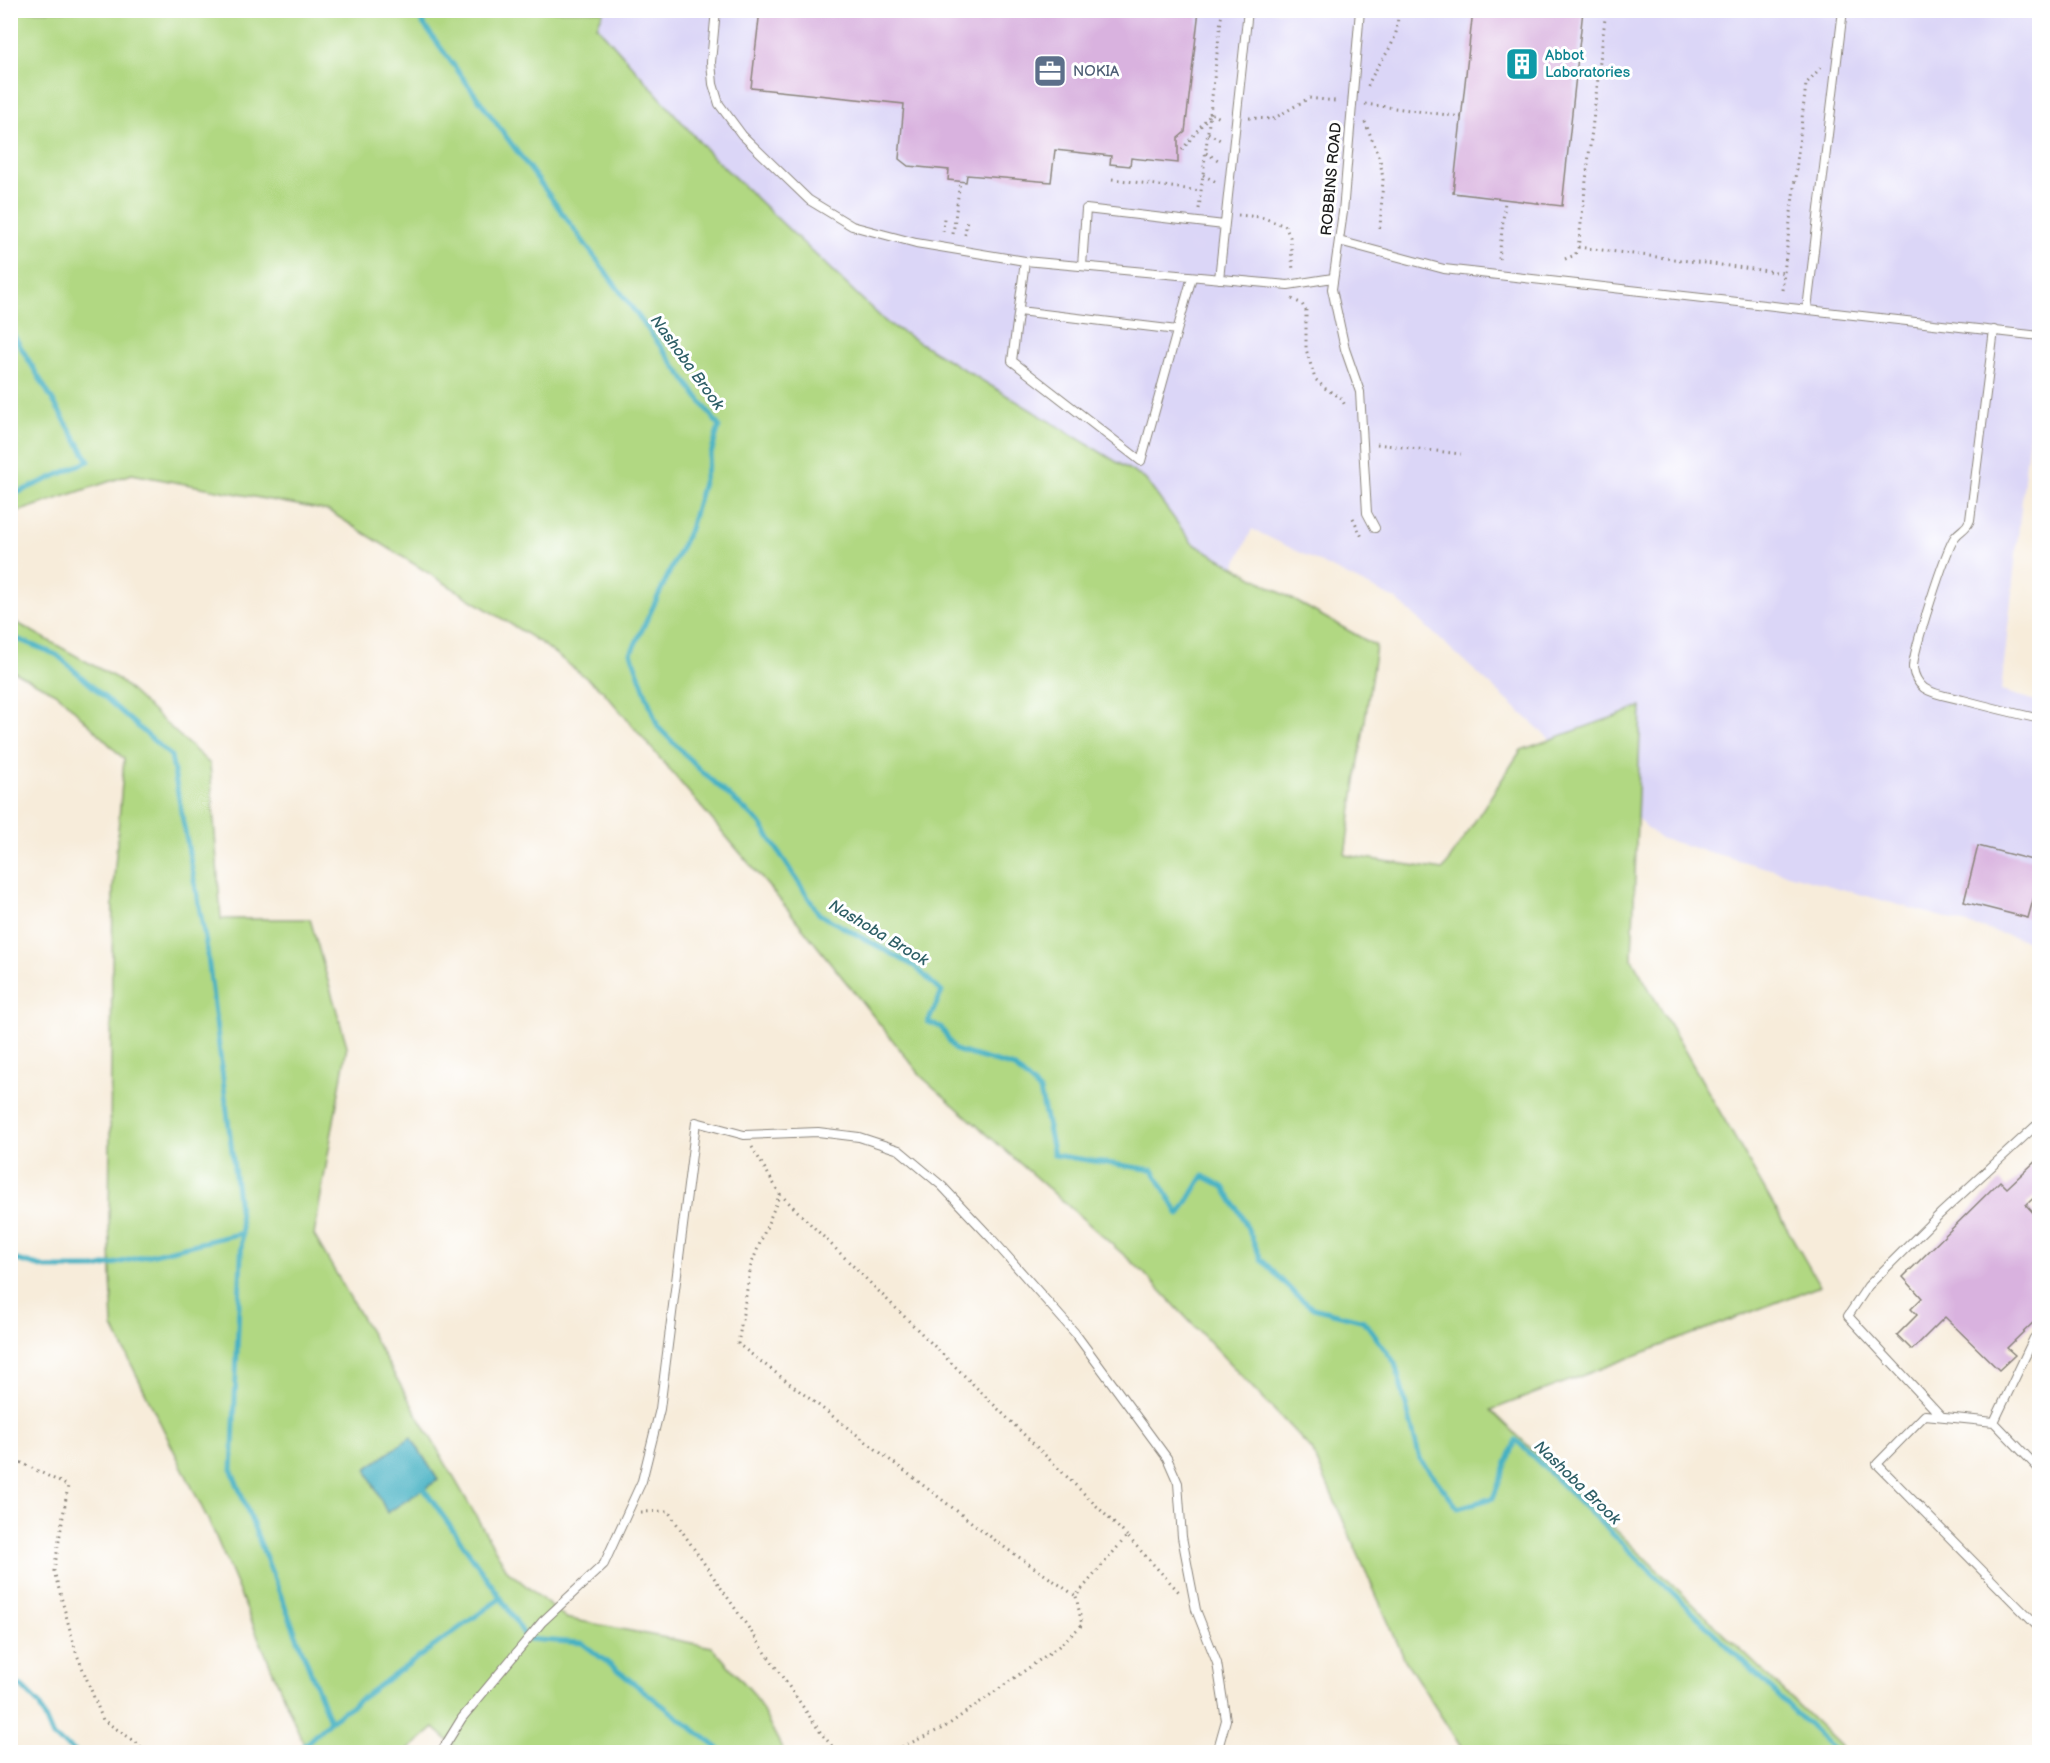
<svg xmlns="http://www.w3.org/2000/svg" width="2050" height="1763" font-family="'Balsamiq Sans',sans-serif">
  <style>
    .built { fill: #dbd6f7 }
    .green { fill: #b1d882; stroke: #667a4f; stroke-width: 1.5 }
    .water { fill: #45b1c3; stroke: #306670; stroke-width: 1.5 }
    .lines { fill: none; stroke-linecap: round; stroke-linejoin: round }
    .stream { stroke: #45b1c3; stroke-width: 5 }
    .building { fill: #d9b2df }
    .service-casing { stroke: #8a847b; stroke-width: 10 }
    .path { stroke: #8a847b; stroke-width: 3; stroke-dasharray: 1.5 4.5; stroke-linecap: butt }
    .service { stroke: #fff; stroke-width: 8 }
    .labels { text-anchor: middle; stroke-width: 6; stroke-linejoin: round; paint-order: stroke }
    .culture-label { font-size: 15px; fill: #0d838f; stroke: #fff; text-anchor: start }
    .service-label { font-size: 15px; fill: #4e5e75; stroke: #fff; text-anchor: start }
    .street-label { font-size: 15px; fill: #1c1c1c; stroke: #fff }
    .water-label { font-size: 16px; font-style: italic; fill: #2e5f67; stroke: #fff }
  </style>
  <rect width="100%" height="100%" fill="#fff"/>
  <filter id="ink" filterUnits="userSpaceOnUse"><feTurbulence type="fractalNoise" baseFrequency=".0167" numOctaves="2"/><feDisplacementMap in="SourceGraphic" scale="12" xChannelSelector="R" yChannelSelector="G"/><feConvolveMatrix kernelMatrix="1 2 1 2 8 2 1 2 1" color-interpolation-filters="sRGB"/></filter>
  <filter id="wash" filterUnits="userSpaceOnUse"><feTurbulence type="fractalNoise" baseFrequency=".008" numOctaves="4" result="noise"/><feDisplacementMap in="SourceGraphic" scale="24" xChannelSelector="R" yChannelSelector="G"/><feGaussianBlur stdDeviation="1.35" result="paint"/><feColorMatrix in="noise" values="0 0 0 0 0 0 0 0 0 0 0 0 0 0 0 0 0 1.4 0 .05"/><feComposite in="paint" operator="in"/></filter>
  <g filter="url(#wash)">
    <rect width="100%" height="100%" fill="#f7ecda"/>
    <path class="built" d="M482,11h1557v369h-4l-34,311 38,11v242l-380,-106 -262,-238 -145,-71 -36,78z"/>
    <path class="green" d="M10,11h594l-7,15 114,129 176,168 258,156 47,64 184,103 -31,209 98,15 78,-120 120,-43 -9,252 188,327 -329,124 356,342h-383l-59,-92 -93,-210 -171,-180 -218,-192 -138,-172 -182,-215 -62,-48 -212,-132 -197,-37 -121,40z
      M10,619l108,60 92,85 11,155h89l37,127 -33,189 193,335 58,48 147,29 42,47 30,58h-323l-27,-24 -28,24h-99l-94,-222 -100,-203 -4,-107 4,-330 11,-131 -65,-64 -48,-25z"/>
    <path class="water" d="M411,1437l27,43 -51,33 -21,-44z"/>
    <g class="lines">
      <path class="stream" d="M413,10l306,416 -29,103 -59,124 27,74 41,42 61,54 59,91 95,52 28,26 -14,30 13,5 14,23 59,17 26,24 14,64 99,15 26,45 24,-39 21,11 20,33 17,39 35,36 17,13 51,13 31,42 25,96 38,49 35,-10 23,-58 320,312
        M10,329l79,132 -79,35
        M10,636l47,19 114,101 36,193 35,284 -10,238 98,250 171,-123 26,41 55,4 141,109
        M10,1258l36,10h50l146,-35
        M424,1489l77,109
        M10,1682l12,5 17,17 14,33 23,15
        M297,1752l33,-31"/>
    </g>
    <g id="blocks">
      <path class="building" d="M760,10h439l-14,122 -7,6v25l-47,-5 -1,8 -20,-2 1,-8 -56,-6 -4,32 -84,-7 -1,7 -18,-2 1,-10 -41,-4 -9,-7 5,-55 -153,-16z
        M1473,10h110l-21,196 -109,-13z
        M1978,846l62,16v13l-12,43 -64,-16z
        M2040,1157v35l-14,13 14,15v96l-33,32 8,7 -16,15 -54,-53 -33,33 -15,-15 20,-20 -6,-6 11,-11 -19,-21 97,-96 7,7z"/>
    </g>
  </g>
  <g filter="url(#ink)">
    <use href="#blocks" fill-opacity="0" stroke="#8a847b" stroke-width="1.5"/>
    <g class="lines">
      <defs>
        <path id="service" d="M716,10l-5,52 2,22 6,20 23,31 67,65 43,26 64,17 109,18 263,24 45,-7
          M1360,10l-17,202 -11,77 13,60 15,43 7,121 8,15
          M1339,241l105,28 596,67
          M1025,261l-13,100 129,100 51,-184
          M1082,266l4,-57 138,16
          M1219,279l29,-269
          M1807,309l36,-299
          M1019,311l158,19
          M1994,330l-24,190c-4,10 -9,9 -15,17 -9,12 -43,117 -42,131 1,7 5,15 11,20 10,7 27,9 39,12 26,7 51,13 77,19
          M1941,1416l-93,-100 20,-30 72,-72 100,-92
          M1994,1422l40,-84 6,-6
          M2040,1470l-46,-48 -69,-7 -48,49 163,165
          M441,1752l21,-34 80,-96 62,-58 38,-83 18,-72 36,-287 48,13 74,-3 41,5 40,13 43,36 50,53 83,94 92,125 11,25 4,54 14,73 21,53 9,57 -9,32"/>
      </defs>
      <use href="#service" class="service-casing"/>
      <path class="path" d="M1368,86c10,-28 34,-41 29,-76
        M1365,104l97,13
        M1249,118l24,1 36,-21 26,3
        M1365,122l15,37 3,20 -3,49
        M1208,133l12,7
        M1182,150l29,-37 11,6
        M1206,153l12,7
        M1203,175l15,8
        M1112,179l89,12
        M1199,209l23,-199
        M1238,215l23,2 24,9 5,11 3,33
        M943,232l1,-14
        M953,234l7,-53
        M965,235l2,-16
        M1578,247l206,26
        M1499,259l6,-58
        M1565,259l10,-4 3,-6 28,-239
        M1782,290l23,-197 1,-9 16,-18
        M1292,299l10,5 4,7v38l9,30 11,10 15,9 5,9
        M1377,444l84,10
        M1353,518l9,19
        M752,1147l28,47 -29,71 -13,79 266,203 72,49 51,-60 52,56
        M780,1194l347,342
        M10,1457l58,29 -14,85 22,81 27,68 33,22 8,10
        M641,1512l27,-1 153,222 16,19
        M891,1752l54,-25 113,-80 24,-22 -6,-29"/>
      <use href="#service" class="service"/>
    </g>
  </g>
  <defs>
    <symbol id="building-square" viewBox="-11 -11 22 22"><rect x="-9" y="-9" width="18" height="18" rx="4" fill="#0f9aa8" stroke="#fff"/><path d="M-4-6H4V6H1V3H-1V6H-4ZM-2.5-4.3h1.7v1.8h-1.7ZM.8-4.3h1.7v1.8H.8ZM-2.5-1h1.7V.8h-1.7ZM.8-1h1.7V.8H.8Z" fill="#fff"/></symbol>
    <symbol id="office-square" viewBox="-11 -11 22 22"><rect x="-9" y="-9" width="18" height="18" rx="4" fill="#5c6f8a" stroke="#fff"/><path d="M-6-3h4V-5.5h4V-3h4V5H-6ZM-1-4.5V-3h2v-1.5ZM-6 0V1H6V0Z" fill="#fff"/></symbol>
  </defs>
  <g fill-rule="evenodd">
    <use href="#building-square" x="1503" y="45" width="38" height="38"/>
    <use href="#office-square" x="1031" y="52" width="38" height="38"/>
  </g>
  <g class="labels">
    <g class="culture-label">
      <text x="1545" y="60">Abbot<tspan x="1545" dy="17">Laboratories</tspan></text>
    </g>
    <g class="service-label">
      <text x="1073" y="76">NOKIA</text>
    </g>
    <g class="street-label">
      <text transform="translate(1331 179) rotate(-85)" y="5">ROBBINS ROAD</text>
    </g>
    <g class="water-label">
      <text transform="translate(688 362) rotate(54)" y="6">Nashoba Brook</text>
      <text transform="translate(879 932) rotate(31)" y="6">Nashoba Brook</text>
      <text transform="translate(1578 1482) rotate(44)" y="6">Nashoba Brook</text>
    </g>
  </g>
  <rect width="2050" height="1763" fill="none" stroke="#fff" stroke-width="36"/>
</svg>
